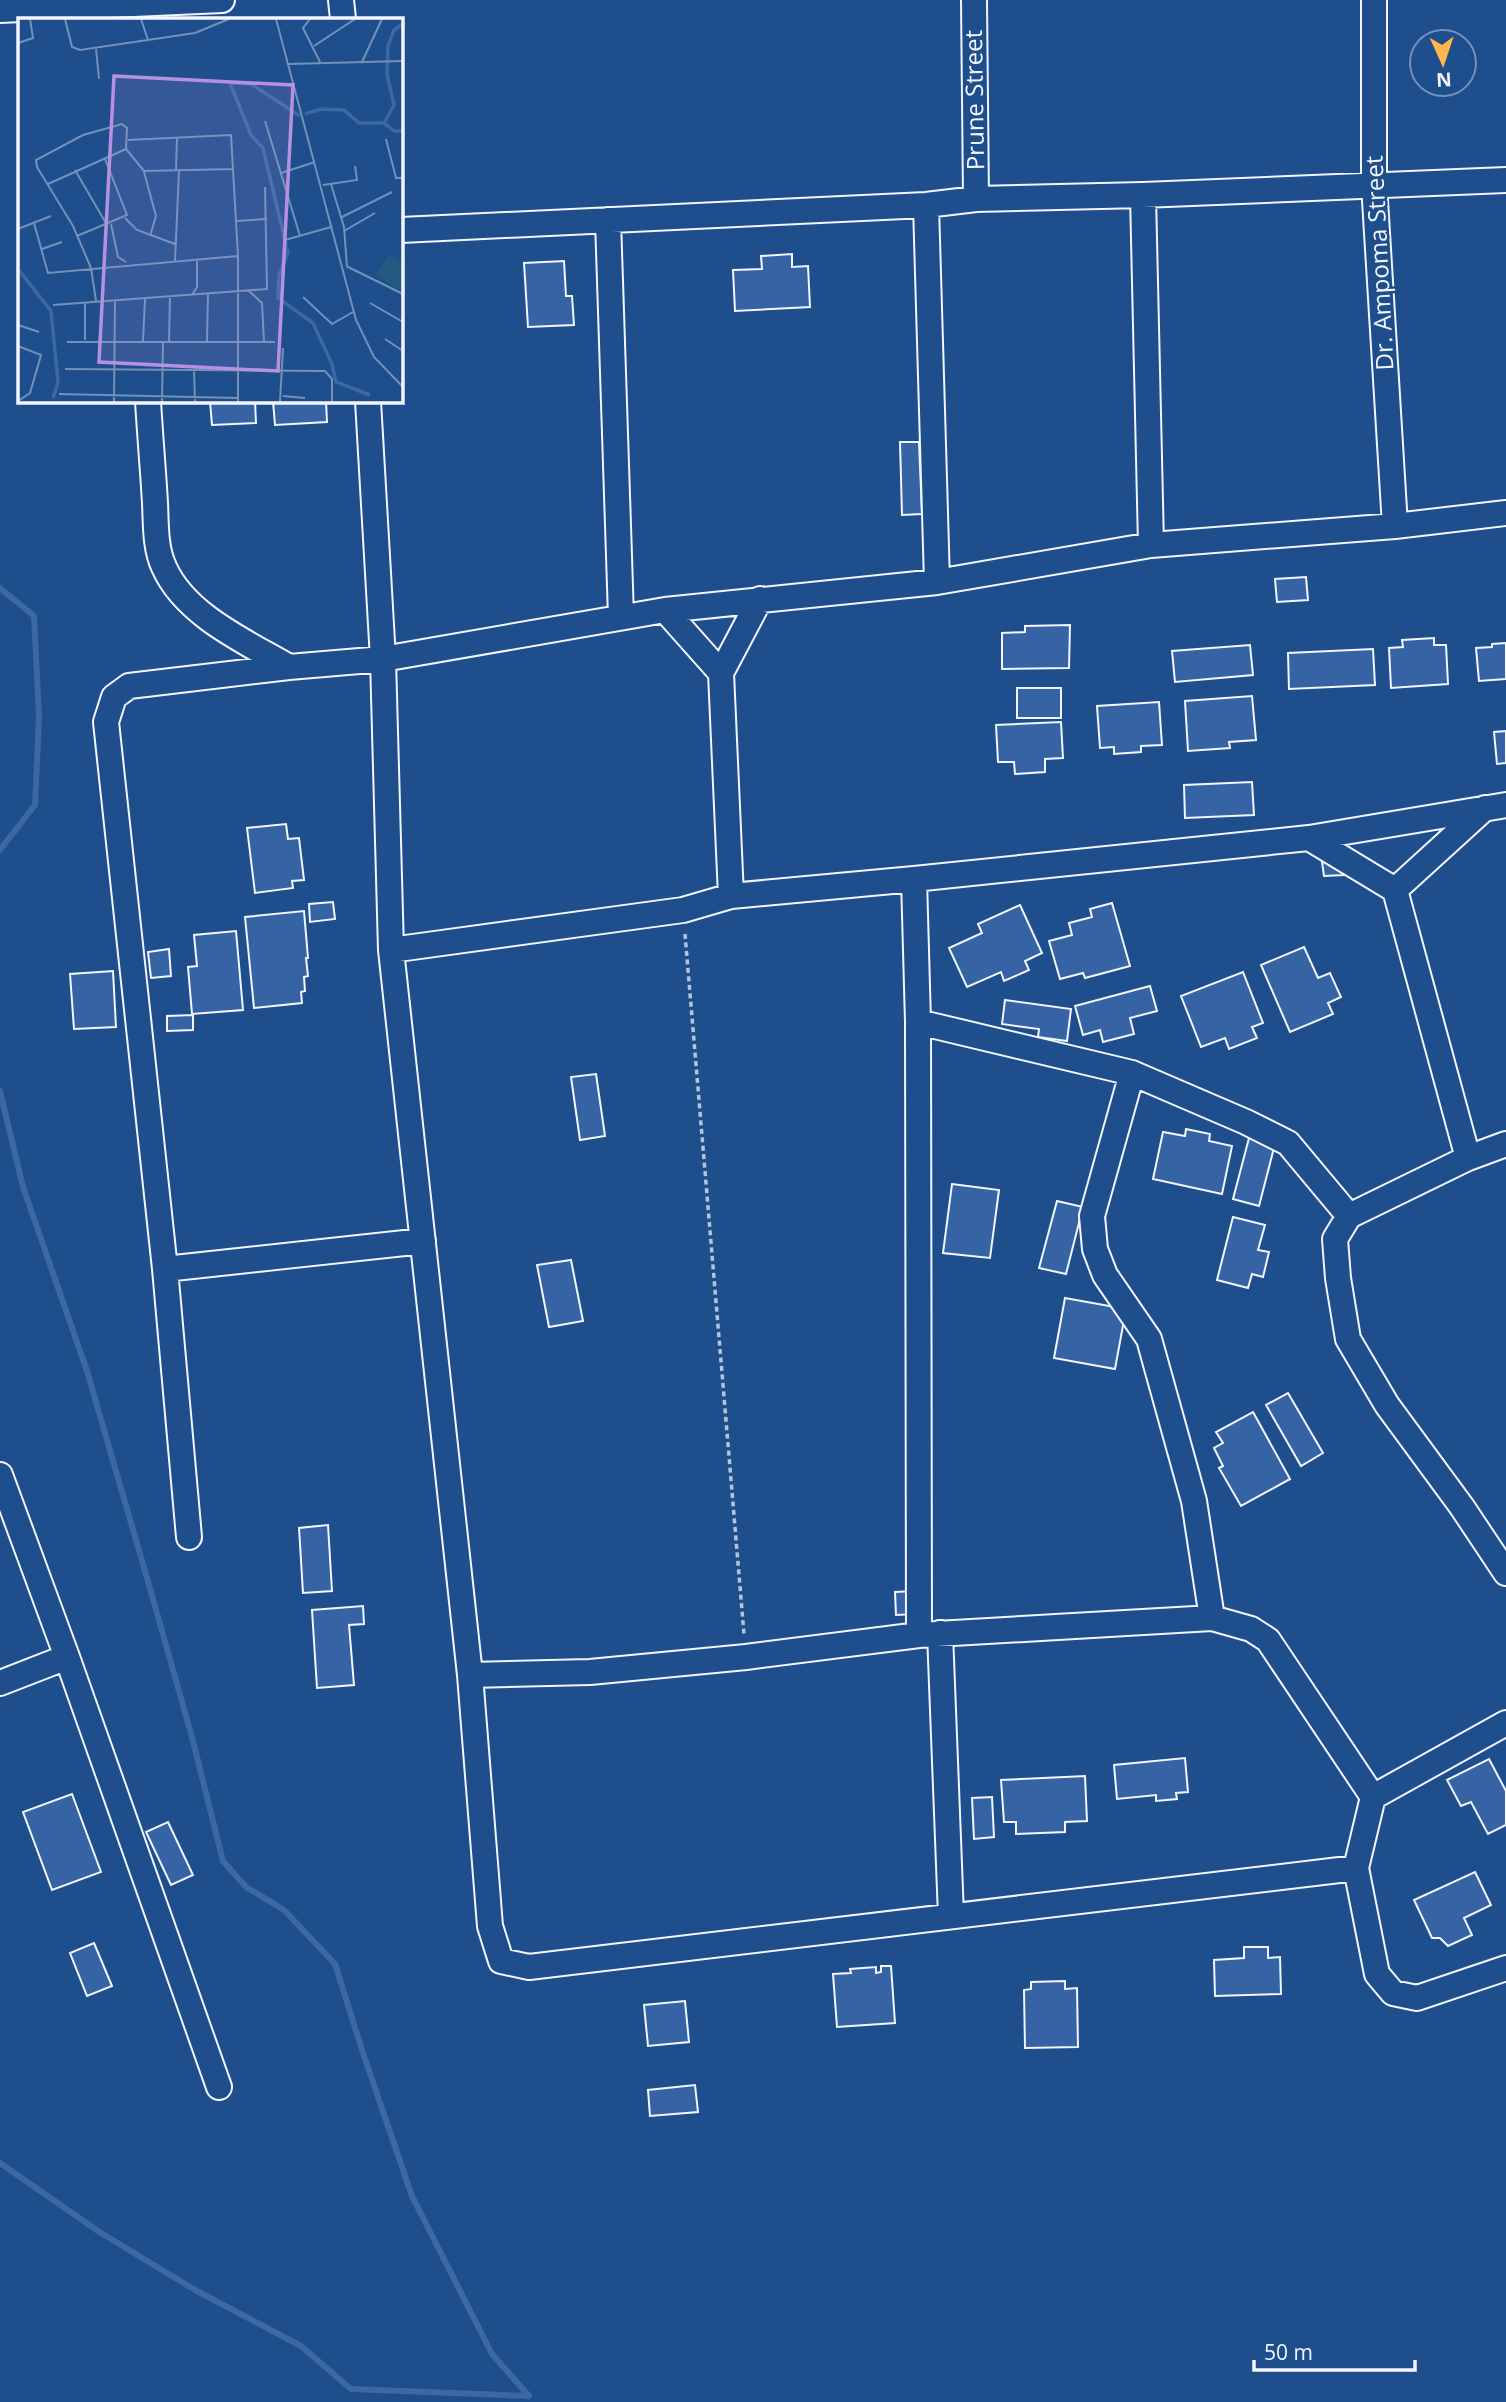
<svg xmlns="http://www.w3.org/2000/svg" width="1506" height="2402" font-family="'Open Sans',sans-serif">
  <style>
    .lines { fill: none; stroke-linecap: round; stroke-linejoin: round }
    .stream { stroke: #3b69a3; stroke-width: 6 }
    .building { fill: #3563a3; stroke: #f2f6ff; stroke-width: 2 }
    .minor-casing { stroke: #f2f6ff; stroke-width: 28 }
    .path { stroke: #b3c4dc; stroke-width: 3.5; stroke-dasharray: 5 3.5; stroke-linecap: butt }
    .minor { stroke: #1f4e8c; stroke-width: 24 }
    .labels { text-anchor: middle; stroke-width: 5; stroke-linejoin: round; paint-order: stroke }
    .street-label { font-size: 24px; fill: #f2f6ff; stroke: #1f4e8c }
    .inset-river { fill: none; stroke: #3b69a3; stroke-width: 3.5 }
    .inset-road { fill: none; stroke: #7391ba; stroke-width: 2 }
    .view { fill: #b691df; fill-opacity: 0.15; stroke: #b691df; stroke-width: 3.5 }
    .inset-edge { fill: none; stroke: #f2f6ff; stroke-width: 3.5 }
  </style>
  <rect width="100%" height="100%" fill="#1f4e8c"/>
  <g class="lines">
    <path class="stream" d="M0,588l34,28 5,100 -4,89 -35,45
      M0,1091l23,96 64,184 60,207 45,159 31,124 23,26 38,23 51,54 29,92 48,140 80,158 37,42
      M0,2163l98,68 97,59 106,56 50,43 178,7"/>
  </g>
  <path class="building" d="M792,254v13l16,-1 2,41 -75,4 -2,-41 29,-1 -1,-13z
    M564,261l2,35h6l2,29 -46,2 -4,-64z
    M210,401h45l1,22 -44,2z
    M273,401h53l1,21 -52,3z
    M900,442h19l3,72 -20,1z
    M1306,577l2,23 -31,2 -2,-23z
    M1070,625l-1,43 -67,1v-36l23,-1v-6z
    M1434,638v7h12l2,39 -57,4 -2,-40 14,-1 -1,-7z
    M1506,643v36l-27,2 -3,-33 16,-1v-3z
    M1250,645l3,30 -78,7 -3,-31z
    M1373,649l2,36 -86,4 -1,-36z
    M1017,688h44v30h-44z
    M1252,696l4,44 -27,2 1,6 -42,3 -3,-50z
    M1159,702l3,43 -21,1v6l-27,2v-7l-14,1 -3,-42z
    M1061,722l2,36 -18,1v13l-30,2 -1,-12h-16l-2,-37z
    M1506,731v32l-9,1 -3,-32z
    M1252,782l2,33 -69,3 -1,-33z
    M286,824l2,15 11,-1 5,42 -12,1 1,7 -38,5 -8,-65z
    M1342,860l2,15 -20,1 -2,-14z
    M333,902l2,17 -25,3 -1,-18z
    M1112,903l18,63 -45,12 -2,-5 -23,6 -11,-38 23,-6 -3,-12 23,-6 -2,-8z
    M1020,905l22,48 -17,8 4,9 -25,11 -3,-9 -34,15 -18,-39 33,-15 -4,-9z
    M304,911l4,47h-2l2,18 -4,1 1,14 -4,1 1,11 -48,5 -9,-91z
    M236,931l7,79 -51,4 -4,-47 9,-1 -3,-31z
    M1304,947l14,31 12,-5 11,24 -13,6 5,11 -43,18 -29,-67z
    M169,949l2,27 -20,2 -3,-26z
    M113,971l3,56 -42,2 -4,-55z
    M1243,972l20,51 -11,4 5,11 -28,11 -4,-11 -24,9 -20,-51z
    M1150,986l7,25 -27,7 4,16 -31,8 -3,-12 -17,5 -8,-29z
    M1005,1000l66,9 -4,32 -29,-4 1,-8 -37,-5z
    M193,1015v15l-26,1v-15z
    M596,1074l9,62 -25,4 -9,-63z
    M1186,1129l24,5 -1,7 23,5 -10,48 -69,-15 10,-47 22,4z
    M1249,1138l26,6 -16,62 -26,-7z
    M952,1184l47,6 -9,68 -47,-5z
    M1057,1201l26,6 -17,67 -27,-6z
    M1233,1217l32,8 -7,25 11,2 -6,25 -11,-3 -4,14 -31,-8z
    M571,1260l12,61 -34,6 -12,-62z
    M1065,1298l61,11 -11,60 -61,-11z
    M1288,1393l35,60 -22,13 -35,-61z
    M1253,1412l37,67 -49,27 -22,-38 4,-2 -9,-18 9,-5 -7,-11z
    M328,1525l4,66 -29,2 -4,-65z
    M915,1591l1,23 -20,1 -1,-23z
    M363,1606l1,18 -15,1 5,60 -37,3 -5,-78z
    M1185,1758l3,34 -12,1 1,6 -21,2v-6l-39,4 -3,-34z
    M1489,1759l17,32v34l-18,9 -17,-32 -10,4 -14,-26z
    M1085,1776l2,45 -22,1v10l-49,2v-12h-12l-3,-42z
    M72,1794l29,78 -49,18 -29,-78z
    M992,1797l2,40 -20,2 -2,-41z
    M168,1822l25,53 -22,10 -25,-53z
    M1475,1872l16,33 -27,13 8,17 -24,11 -8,-8h-8l-18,-38z
    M94,1943l18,43 -25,10 -17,-43z
    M1244,1947h24v11l12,-1 1,37 -66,2 -1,-36 30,-2z
    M881,1966h10l4,57 -58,4 -4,-53 18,-1 -1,-4 26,-2v6l5,-1z
    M1065,1981v8l12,-1 1,59 -53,1 -1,-58 7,-1v-7z
    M685,2001l4,41 -41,4 -4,-41z
    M695,2085l3,27 -48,4 -2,-26z"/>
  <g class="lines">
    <defs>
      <path id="minor" d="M341,0l2,19
        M974,0l2,199
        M1374,0v184l21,342
        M0,10l222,-10
        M1143,195l8,350
        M926,205l11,377
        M608,220l13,397
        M401,230l525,-25 50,-6 167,-4 363,-15
        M148,401c2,34 5,68 7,102 1,21 0,45 9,64 21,48 82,75 125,100
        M368,401l15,258 8,291 79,725 20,251 11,35 28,6 827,-99
        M665,610l56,63
        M1309,838l86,52 73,268
        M914,879l4,143 1,613
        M1395,890l90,-82
        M731,896l-10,-223 39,-74
        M391,950l292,-40 48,-14 183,-17 395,-41 197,-33
        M918,1022l214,51 114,49 42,21 61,73
        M1132,1073l-40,143 3,33 10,26 44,64 45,162 18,117
        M1506,1144l-38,14 -119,58 -14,23 3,39 10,61 39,66 75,102 44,66
        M165,1269l258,-28
        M0,1475l67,182 152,430
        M189,1537l-24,-268 -59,-547 8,-25 15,-11 160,-19 94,-8 282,-49 272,-28 214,-37 244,-19 111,-13
        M940,1633l11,283
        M470,1675l120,-3 156,-15 173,-22 293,-17 39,11 17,11 105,157
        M0,1683l67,-26
        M1506,1723l-133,74 -17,71 21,106 16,19 24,5 89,-30"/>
    </defs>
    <use href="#minor" class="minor-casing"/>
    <path class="path" d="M685,934l59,700"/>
    <use href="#minor" class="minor"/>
  </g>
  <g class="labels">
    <g class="street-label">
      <text transform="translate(975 100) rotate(-91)" y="8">Prune Street</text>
      <text transform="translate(1380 263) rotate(-93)" y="8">Dr. Ampoma Street</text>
    </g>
  </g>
  <g transform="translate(18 18)">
    <rect width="385" height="385" fill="#1f4e8c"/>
    <path d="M371,237l14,7v29l-28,-15z" fill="#245a82"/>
    <path class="inset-river" d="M385,6l-9,6 -6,16 -1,28 7,31 -10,18 10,8h9M212,65l21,52 12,13 25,105 -9,22 -1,23 35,25 19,41 4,18 34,13M213,65l20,1 49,32M287,96l16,-5 23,1 15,13h25M0,251l33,42 7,71 -5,16"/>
    <path class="inset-road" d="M47,1l7,28 8,3 115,-17 34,-14M123,1l7,21M258,1l80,301 18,37 29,30M292,1l-7,9 17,34M0,25l15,-5 -3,-19M296,28l41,-27M78,31l3,30M344,44l20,-43M271,46l114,-3M247,103l35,115M368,121l10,39h7M110,122l103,-5 7,121v146M108,131l18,22 89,-2M57,152l32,55M158,152l1,-33M126,154l12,44 -6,20M263,155l34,-11M30,166l78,-35 1,-21 -5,-4 -39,11 -47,25 1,7 36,59 18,42 5,33M313,166l13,43 3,40M305,167l34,-5 -2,-14M324,199l50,-25M107,200l12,12 38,14M218,203l31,-2M16,205l14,50 190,-17M93,206l7,33 8,5M0,211l33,-13M326,213l31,-18M59,218l50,-21 -22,-56M267,222l46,-13M24,231l20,-7M157,243l4,-90M328,248l57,28M231,273l13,12 2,39M174,277l5,-8v-27M285,279l29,27 21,-12M352,285l33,19M35,287l214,-16 -2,-102M0,307l21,7M367,321l18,12M67,322v-38M125,323l2,-42M151,323l1,-45M189,323l1,-47M49,324h208M0,328l23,9 -11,38 -12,8M47,351l260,2 7,8v23M176,352l1,32M41,376l179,4M265,378l22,2M96,384l1,-102M144,384l1,-60M262,384l3,-54"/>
    <path class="view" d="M96,58l179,9 -15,286 -179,-9z"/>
    <rect width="385" height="385" class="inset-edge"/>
  </g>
  <g transform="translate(1443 63) rotate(177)"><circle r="33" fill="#1f4e8c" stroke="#7391ba" stroke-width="2"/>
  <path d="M0-5L12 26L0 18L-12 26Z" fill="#ffb74d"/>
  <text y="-10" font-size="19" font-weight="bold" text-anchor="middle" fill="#f2f6ff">N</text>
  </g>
  <path d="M1254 2360v10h161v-10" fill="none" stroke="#f2f6ff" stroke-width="3.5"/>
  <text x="1264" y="2360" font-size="21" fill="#f2f6ff" stroke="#1f4e8c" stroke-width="5" paint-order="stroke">50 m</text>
</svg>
